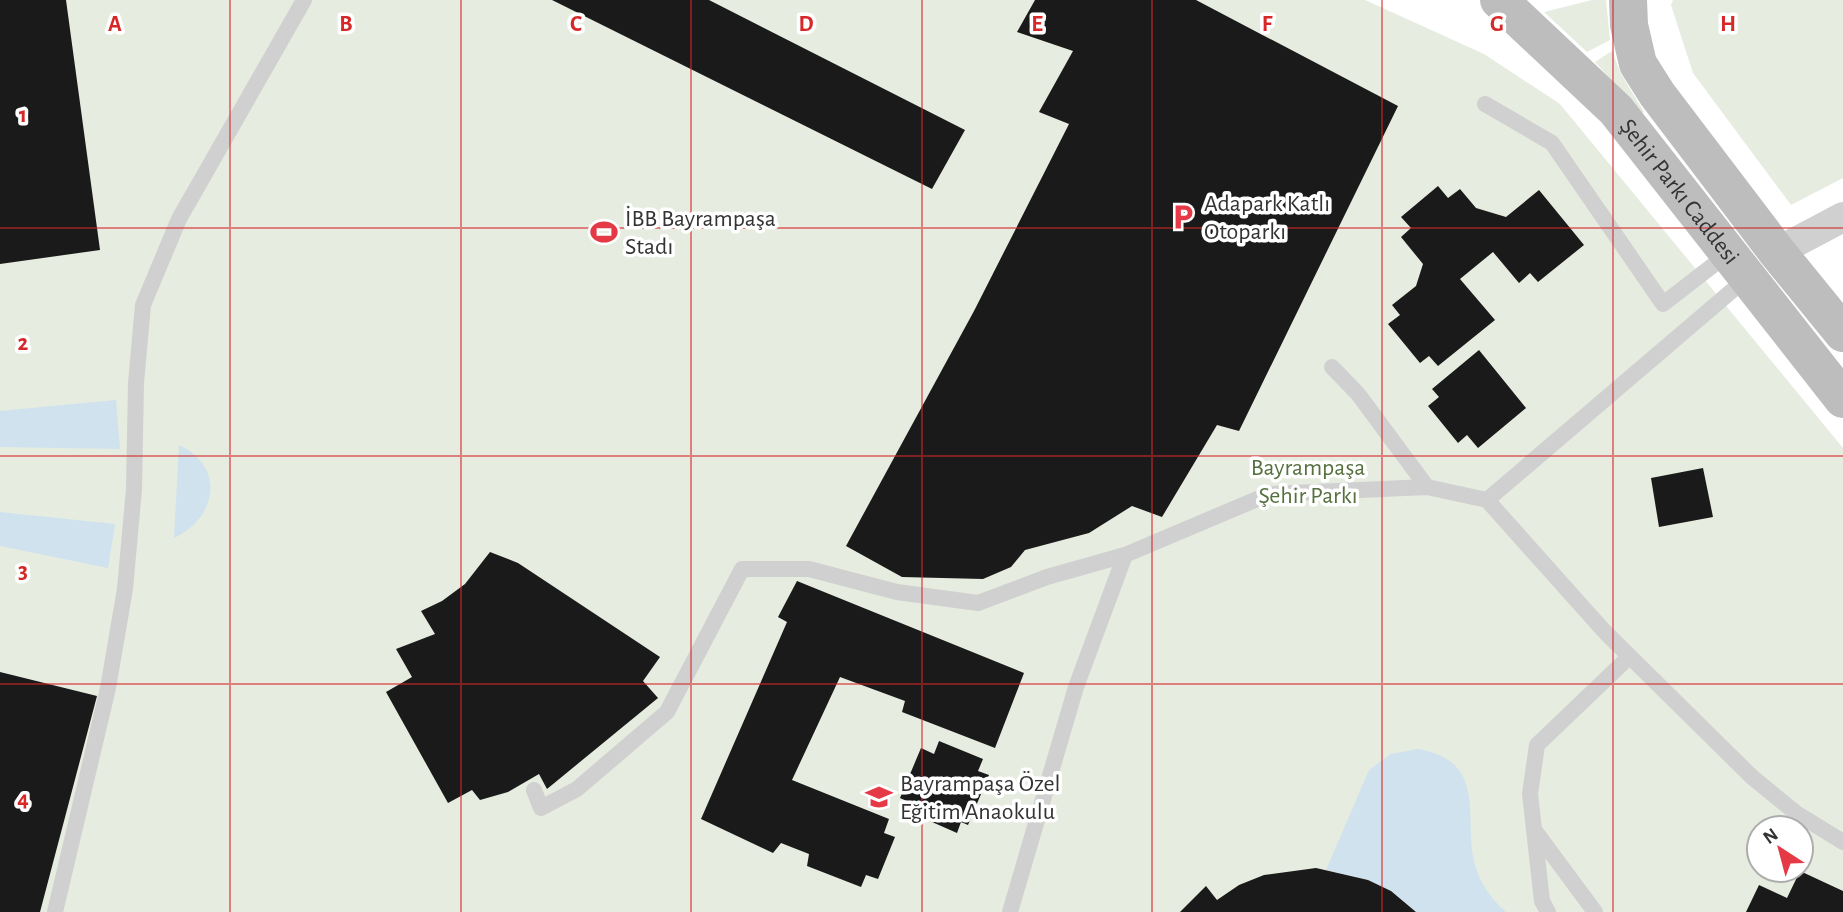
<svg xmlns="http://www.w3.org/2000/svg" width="1843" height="912" font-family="'Alegreya Sans',sans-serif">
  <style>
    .green { fill: #e6ecdf; fill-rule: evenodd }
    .water { fill: #cfe2ee }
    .building { fill: #1a1a1a }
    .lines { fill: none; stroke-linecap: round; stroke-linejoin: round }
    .service { stroke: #d0d0d0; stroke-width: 16 }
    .minor { stroke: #d0d0d0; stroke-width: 30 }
    .secondary { stroke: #bdbdbd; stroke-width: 38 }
    .grid { fill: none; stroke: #d62828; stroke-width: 2; stroke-opacity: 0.55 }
    .labels { text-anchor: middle; stroke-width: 7; stroke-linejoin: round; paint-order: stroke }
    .street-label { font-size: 24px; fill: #333; stroke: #fff }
    .poi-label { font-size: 24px; fill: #333; stroke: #fff; text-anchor: start }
    .park-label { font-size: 24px; fill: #56703f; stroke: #fff }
    .grid-label { font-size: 23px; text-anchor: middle; font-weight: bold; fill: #d62828; stroke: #fff; stroke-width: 7; stroke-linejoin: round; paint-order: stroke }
  </style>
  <rect width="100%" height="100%" fill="#fff"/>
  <path class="green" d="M0,0h1365l119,54 76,50 283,344v464h-1843zM1759,828h42v42h-42z
    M1592,0h14l4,40 -23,12 -43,-40z
    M1673,0h170v178l-52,27 -98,-132 -22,-68z
    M1612,51l9,23 23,38 -2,2 -47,-52z"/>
  <path class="water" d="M116,400l4,49 -120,-2v-36z
    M179,445c47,22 38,73 -5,93z
    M0,512l115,12 -7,44 -108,-22z
    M1418,749c69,12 46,65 56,113 5,20 17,37 32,50h-90l-25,-21 -23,-11 -42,-10 43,-100 22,-16z"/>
  <path class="building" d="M0,0h66l34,250 -100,14z
    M552,0h157l256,130 -33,59z
    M1035,0h161l202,106 -159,325 -22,-6 -55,92 -30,-11 -43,27 -64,17 -14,17 -28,12 -81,-2 -56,-31 128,-235 95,-187 -30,-12 34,-61 -56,-19z
    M1438,186l10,12 12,-9 16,19 30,9 33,-27 45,55 -46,37 -8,-9 -11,10 -26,-31 -33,27 35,41 -57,46 -9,-10 -9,7 -32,-39 12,-9 -8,-10 24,-19 7,-22 -22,-27 10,-9 -10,-11z
    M1479,350l47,58 -48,40 -11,-13 -9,8 -30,-37 11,-9 -7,-8z
    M1703,468l10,49 -54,10 -8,-49z
    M490,552l28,11 142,94 -17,24 15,17 -111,91 -8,-15 -31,18 -28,8 -8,-10 -24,13 -62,-111 26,-15 -16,-28 39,-15 -14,-23 21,-10 23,-17z
    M797,581l227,92 -29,75 -93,-36 3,-11 -65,-24 -48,103 97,39 -5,14 11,4 -17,42 -12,-4 -5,12 -54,-21 2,-12 -28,-11 -8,10 -72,-34 86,-197 -9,-5z
    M0,672l97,24 -57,216h-40z
    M939,741l44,18 -5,12 11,4 -21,50 -7,-3 -4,11 -50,-22 4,-8 -11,-5 21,-50 13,6z
    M1316,868l52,12 23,11 25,21h-236l26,-26 11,14 22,-15 25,-10z
    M1800,871l43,20v21h-97l13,-27 28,13z"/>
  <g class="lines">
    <path class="service" d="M1485,104l67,39 111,161 66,-51
      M1332,367l26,27 69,93
      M1487,500l261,-223
      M534,790l7,18 36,-19 90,-77 75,-143h67l88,23 81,11 69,-26 78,-22 144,-61 158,-7 60,13 118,132 147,145 44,36 47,29
      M1535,831l60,81
      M55,912l53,-224 17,-99 9,-100 2,-106 7,-78 36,-86 125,-219
      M1010,912l66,-225 49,-132
      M1548,912l-6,-11 -12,-107 7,-49 92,-88"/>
    <path class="minor" d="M1777,252l66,-35"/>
    <g class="secondary">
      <path id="s1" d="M1499,0l117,110 227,289"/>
      <path d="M1628,0l1,25 9,39 19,30 120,158 66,81"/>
    </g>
  </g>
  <path class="grid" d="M230,0v912M461,0v912M691,0v912M922,0v912M1152,0v912M1382,0v912M1613,0v912M0,228h1843M0,456h1843M0,684h1843"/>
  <defs>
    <symbol id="parking-bare" viewBox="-9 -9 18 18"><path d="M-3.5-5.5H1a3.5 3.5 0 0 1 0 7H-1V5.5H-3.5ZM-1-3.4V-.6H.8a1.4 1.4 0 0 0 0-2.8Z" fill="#e63946" stroke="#fff" stroke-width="2.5" paint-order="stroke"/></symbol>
    <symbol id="stadium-bare" viewBox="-9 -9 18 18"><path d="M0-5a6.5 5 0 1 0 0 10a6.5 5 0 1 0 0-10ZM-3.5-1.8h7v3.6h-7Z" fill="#e63946" stroke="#fff" stroke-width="2.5" paint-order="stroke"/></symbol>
    <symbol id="school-bare" viewBox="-9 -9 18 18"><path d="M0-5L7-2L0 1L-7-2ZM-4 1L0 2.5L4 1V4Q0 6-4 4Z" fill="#e63946" stroke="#fff" stroke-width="2.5" paint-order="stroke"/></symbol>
  </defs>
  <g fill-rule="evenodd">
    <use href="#parking-bare" x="1164" y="198" width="38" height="38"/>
    <use href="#stadium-bare" x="585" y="213" width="38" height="38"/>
    <use href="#school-bare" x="860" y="778" width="38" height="38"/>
  </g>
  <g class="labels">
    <g class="street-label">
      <text dy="8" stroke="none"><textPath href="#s1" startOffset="264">Şehir Parkı Caddesi</textPath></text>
    </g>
    <g class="poi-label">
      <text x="1204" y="211">Adapark Katlı<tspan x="1204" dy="28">Otoparkı</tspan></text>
      <text x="625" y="226">İBB Bayrampaşa<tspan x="625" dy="28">Stadı</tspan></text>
      <text x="900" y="791">Bayrampaşa Özel<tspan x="900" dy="28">Eğitim Anaokulu</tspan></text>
    </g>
    <g class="park-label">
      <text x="1308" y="475">Bayrampaşa<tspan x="1308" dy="28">Şehir Parkı</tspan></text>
    </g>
  </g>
  <g class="grid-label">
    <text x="115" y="31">A</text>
    <text x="346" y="31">B</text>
    <text x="576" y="31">C</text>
    <text x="806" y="31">D</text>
    <text x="1037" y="31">E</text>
    <text x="1267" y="31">F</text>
    <text x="1497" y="31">G</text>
    <text x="1728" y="31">H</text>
    <text x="23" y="122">1</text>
    <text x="23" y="350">2</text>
    <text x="23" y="578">3</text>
    <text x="23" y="806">4</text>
  </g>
  <g transform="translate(1780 849) rotate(324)"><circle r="33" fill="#ffffff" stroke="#adadad" stroke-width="2"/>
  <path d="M0-5L12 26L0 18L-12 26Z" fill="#e63946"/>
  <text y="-10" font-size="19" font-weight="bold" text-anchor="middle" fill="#333333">N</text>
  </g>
</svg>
